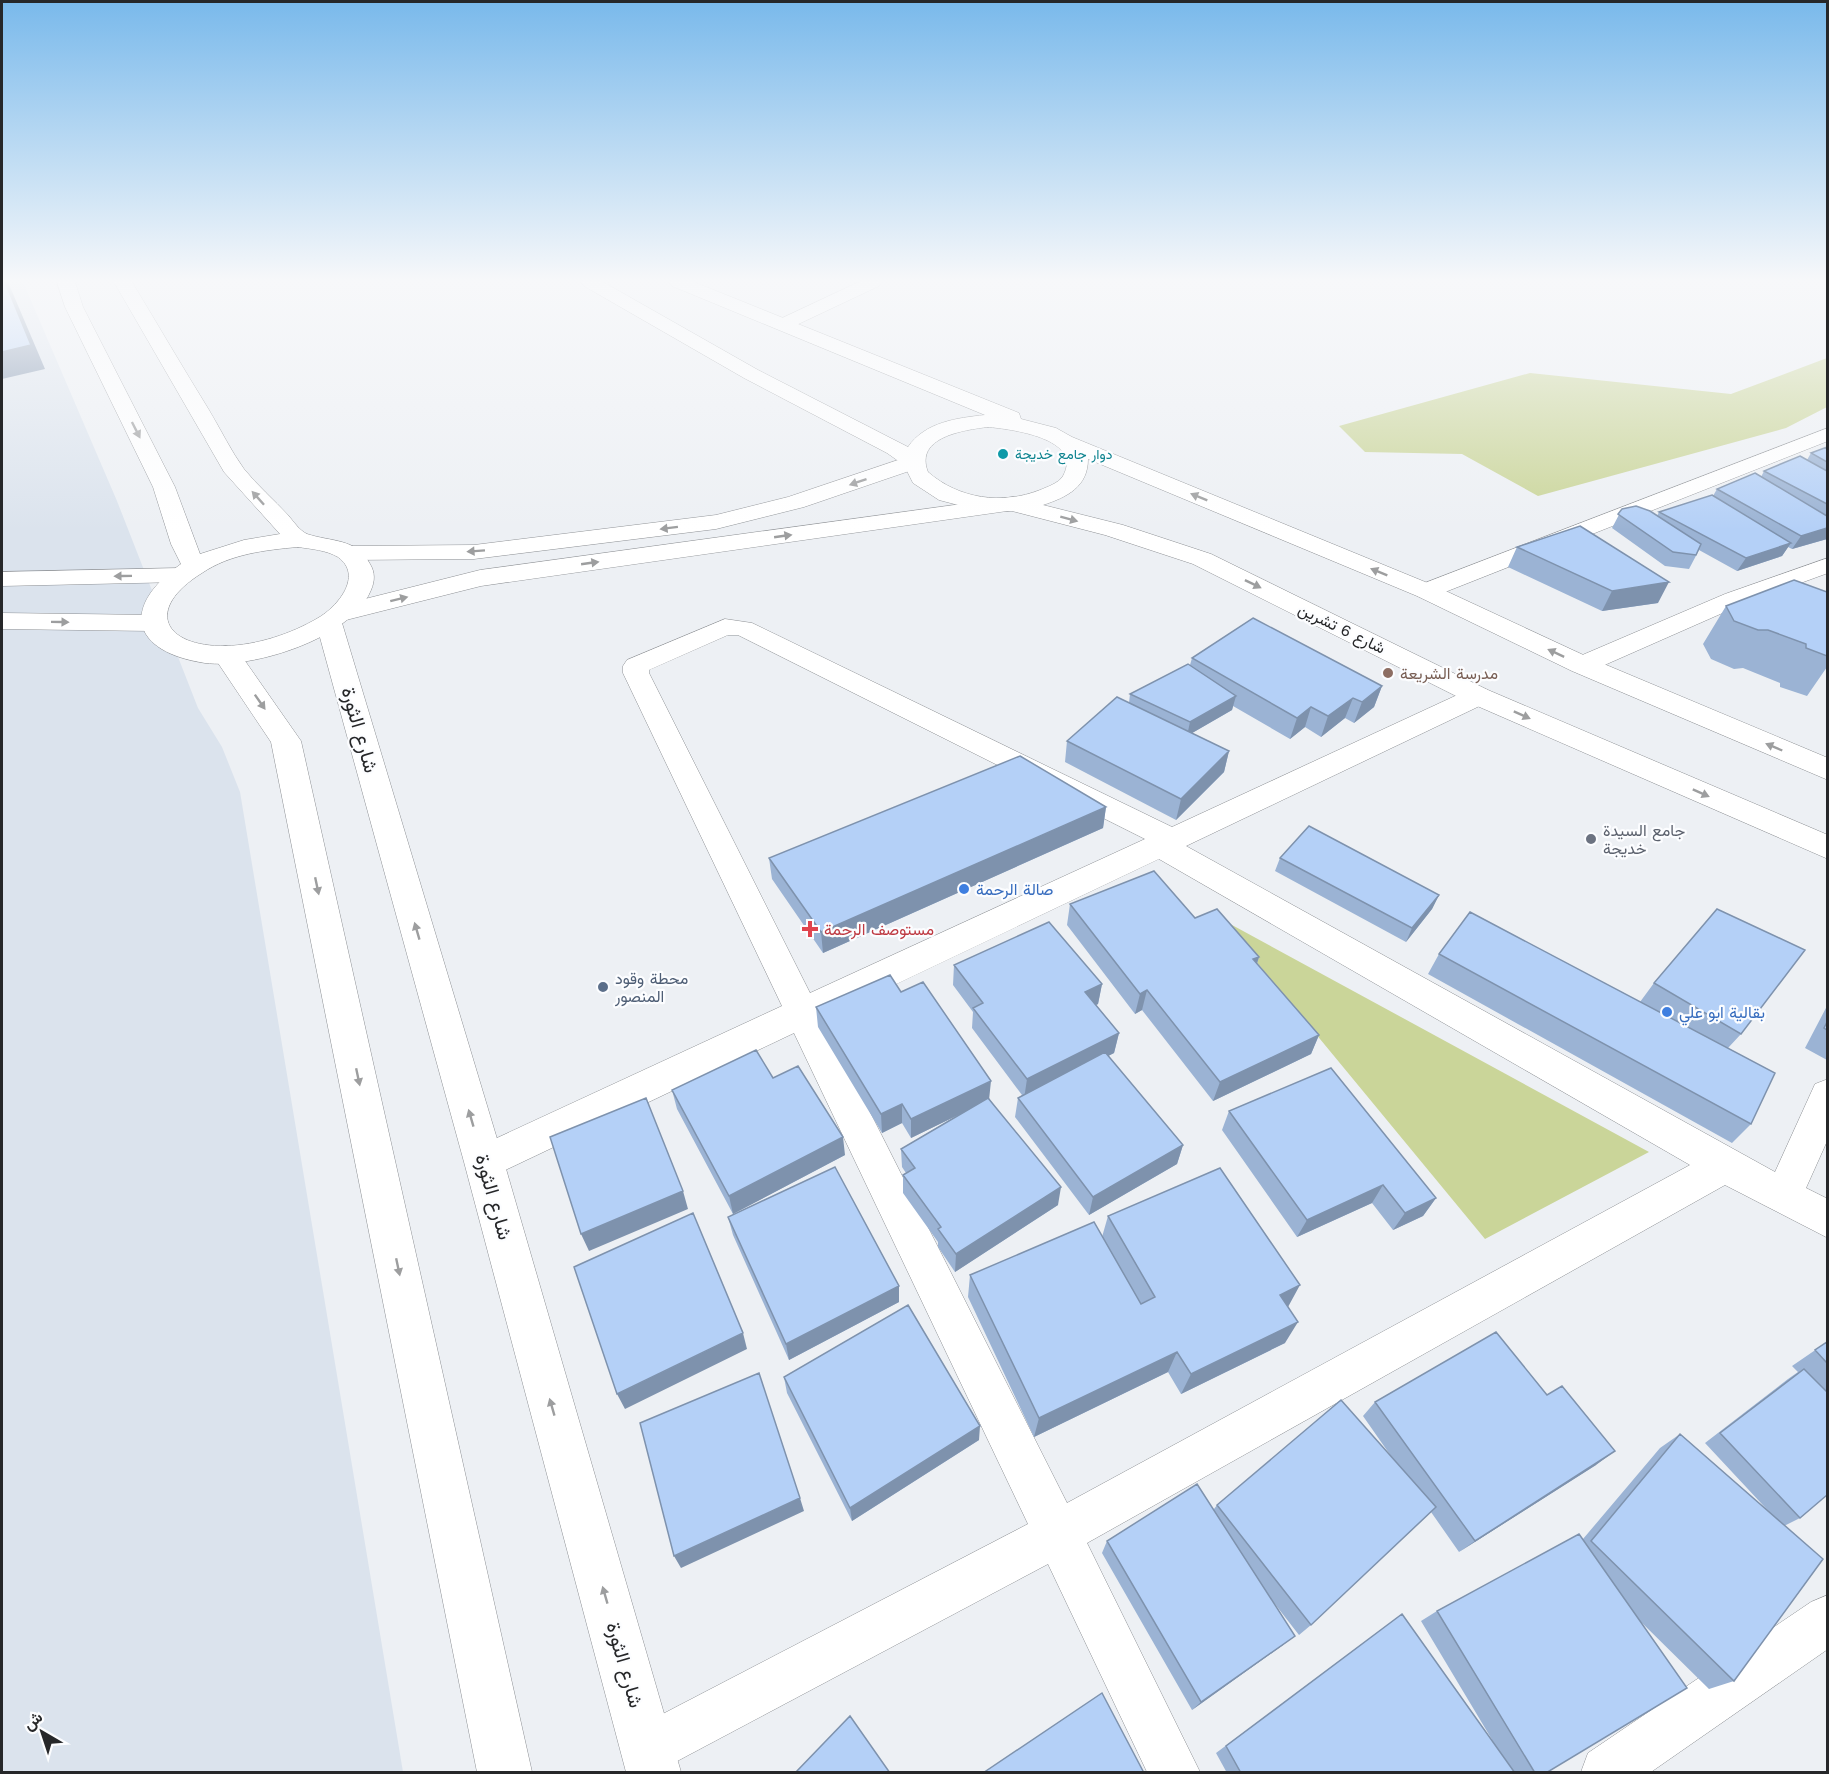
<svg xmlns="http://www.w3.org/2000/svg" width="1829" height="1774" font-family="'Work Sans',Vazirmatn,sans-serif">
  <style>
    .built { fill: #dbe3ed }
    .green { fill: #cad599 }
    .lines { fill: none; stroke-linecap: round; stroke-linejoin: round }
    .street-casing { stroke: #8e9195; stroke-width: 1 }
    .secondary-casing { stroke: #8e9195; stroke-width: 1 }
    .primary-casing { stroke: #8e9195; stroke-width: 1 }
    .highway-casing { stroke: #8e9195; stroke-width: 1 }
    .street { fill: #fff; fill-rule: evenodd }
    .secondary { fill: #fff; fill-rule: evenodd }
    .primary { fill: #fff; fill-rule: evenodd }
    .highway { fill: #fff; fill-rule: evenodd }
    .wall { fill: #9bb3d4 }
    .shaded-wall { fill: #7e92ad }
    .building { fill: #b4d0f7; stroke: #7e92ad; stroke-width: 1.5 }
    .oneway { fill: #9d9e9f }
    .culture-dot { fill: #0f9aa8; stroke: #fcfdff; stroke-width: 2 }
    .education-dot { fill: #8d6e63; stroke: #fcfdff; stroke-width: 2 }
    .worship-dot { fill: #6b7280; stroke: #fcfdff; stroke-width: 2 }
    .shop-dot { fill: #3f7fe0; stroke: #fcfdff; stroke-width: 2 }
    .health-dot { fill: #e0444e; stroke: #fcfdff; stroke-width: 2 }
    .service-dot { fill: #5c6f8a; stroke: #fcfdff; stroke-width: 2 }
    .labels { text-anchor: middle; stroke-width: 4.5; stroke-linejoin: round; paint-order: stroke }
    .far-culture-label { font-size: 14px; fill: #0d838f; stroke: #fcfdff; text-anchor: start }
    .street-label { font-size: 16px; fill: #262729; stroke: #fcfdff }
    .education-label { font-size: 16px; fill: #785e54; stroke: #fcfdff; text-anchor: start }
    .worship-label { font-size: 16px; fill: #5b616d; stroke: #fcfdff; text-anchor: start }
    .shop-label { font-size: 16px; fill: #366cbe; stroke: #fcfdff; text-anchor: start }
    .health-label { font-size: 16px; fill: #be3a42; stroke: #fcfdff; text-anchor: start }
    .service-label { font-size: 16px; fill: #4e5e75; stroke: #fcfdff; text-anchor: start }
    .near-street-label { font-size: 20px; fill: #262729; stroke: #fcfdff }
  </style>
  <rect width="100%" height="100%" fill="#edf0f4"/>
  <path class="built" d="M2,282h21l94,219 81,207 24,39 18,45 163,980h-401z"/>
  <path class="green" d="M1827,358v49l-41,21 -248,68 -76,-42 -97,-2 -26,-26 191,-53 201,21z
    M1221,919l428,233 -164,87z"/>
  <g class="lines">
    <defs>
      <path id="street" d="M859,282h22l-2,4 -89,42h-12l-3,-4 3,-4z
        M1828,428v13l-393,155 -9,2 -9,-2 -3,-5 3,-5z
        M1828,558v15l-85,31 -152,67 -9,2 -9,-2 -4,-6 4,-6 152,-65z
        M181,568l8,2 4,5 -4,5 -8,2 -179,4v-14z
        M2,613l151,2 9,3 4,5 -4,5 -9,3 -151,-2z
        M725,619l27,4 420,204 296,-137 10,-3 10,3 3,6 -3,6 -302,144 589,326 40,-88 13,-5v60l-22,49 22,11v39l-103,-53 -638,358 113,229h-53l-99,-208 -382,203c-14,6 -22,6 -36,0l-8,-18 8,-18 398,-207 -234,-491 -297,141 -13,5 -13,-5 -6,-12 6,-12 311,-144 -159,-333v-7l4,-6zM728,635h10l407,204 -335,154 -161,-320v-3zM1159,859l531,306 -623,338 -244,-484z
        M1828,1595v54l-177,123h-70l7,-19 223,-151z"/>
      <path id="secondary" d="M913,455l8,2 3,5 -3,5 -117,40 -88,22 -242,30 -126,1 -9,-2 -3,-5 3,-5 9,-2 126,-1 242,-30 72,-18z
        M1013,497l8,2 4,5 -4,5 -540,77 -139,35 -9,-2 -4,-6 4,-6 147,-37z"/>
      <path id="primary" d="M581,282h22l155,88 150,77c17,-25 49,-29 77,-32l-313,-129 -3,-4h25l325,131 2,6 35,9 16,9 363,149 157,73 236,99v22l-256,-109 -155,-75 -329,-137c0,28 -21,38 -45,46l80,20 88,29 277,136 340,145v24l-360,-157 -275,-138 -88,-29 -93,-24h-31l-42,-11 -26,-17 -9,-18 -17,-12 -143,-75 -160,-92zM988,427c22,2 96,11 75,49 -4,7 -16,11 -23,14 -38,15 -81,9 -112,-18 -14,-35 36,-42 60,-45z
        M329,615l9,2 4,6 162,539 177,610h-55l-162,-610 -148,-539 4,-6z
        M226,646l10,2 65,93 231,1031h-55l-206,-1030 -59,-88 4,-6z"/>
      <path id="highway" d="M57,282h18l8,25 92,180 25,67 44,-14 36,-6 -56,-62 -110,-190h18c26,43 51,86 77,128 12,20 22,41 35,59 13,16 30,31 44,46 5,6 12,16 19,19 24,8 50,4 63,30 5,8 5,17 1,26 -19,48 -118,79 -166,73 -74,-11 -85,-56 -24,-99l-10,-20 -18,-57 -88,-180zM298,547c13,2 28,3 40,10 26,19 -1,50 -20,61 -27,16 -61,27 -92,28 -63,1 -82,-37 -24,-73 28,-19 63,-23 96,-26z"/>
    </defs>
    <use href="#street" class="street-casing"/>
    <use href="#secondary" class="secondary-casing"/>
    <use href="#primary" class="primary-casing"/>
    <use href="#highway" class="highway-casing"/>
    <use href="#street" class="street"/>
    <use href="#secondary" class="secondary"/>
    <use href="#primary" class="primary"/>
    <use href="#highway" class="highway"/>
  </g>
  <path class="wall" d="M1827,447v92l-35,10 -4,-2 -6,9 -45,15 -38,-21 -10,19 -24,-3 -53,-38 10,-19 35,7 2,-4 54,-16 4,-7 44,-12 3,-6 43,-11 4,-7z
    M1517,547l141,56 -56,8 -94,-44z
    M1827,592v75l-20,29 -27,-9v-4l-37,-15 -9,1 -23,-10 -8,-15 23,-38z
    M1192,658l190,28 -8,21 -20,16 -9,-5 -24,19 -16,-10 -15,12 -57,-33 -1,4 -40,23 37,18 -5,21 -48,48 -111,-58 2,-21 62,-38 1,-9 60,-29z
    M1106,807l-3,21 -280,125 -51,-74 -3,-21z
    M1280,858l159,37 -7,14 -26,33 -131,-71z
    M1070,904l125,14 64,39 -2,7 62,71 -8,19 -98,47 -71,-91 -7,4 -68,-89z
    M1439,954l201,48 14,-19 87,51 -13,14 23,76 -19,19 -304,-169z
    M954,965l148,19 -4,20 -2,1 23,28 -5,20 -6,3 75,89 -6,19 -88,51 -74,-98 3,-19 4,-3 -50,-67 1,-16 -20,-27z
    M901,992l88,106 69,107 -103,67 -17,-25v-5l-35,-49v-18l3,-2 -4,-6 -1,-18 55,-33 -45,22 -9,-15 -20,10 -64,-106 -2,-20z
    M1827,1006v54l-22,-12z
    M773,1078l72,77 -112,59 -56,-105 -5,-19z
    M1229,1111l207,87 -13,18 -30,14 -21,-27 -75,34 -75,-107z
    M1108,1216l179,91 -2,36 -104,51 -13,-22 -134,65 -66,-140 2,-22 132,-38z
    M728,1217l171,69v16l-110,58 -56,-125z
    M1827,1342v153l-27,23 -16,8 -50,155 -25,8 -68,-67 -95,151h-319l-11,-20 186,-139 92,129 -73,-122 16,-10 146,-72 77,-91 20,-14 94,83 -69,-74 83,-64 10,-7 -6,-6z
    M784,1377l195,63 -127,81 -65,-128z
    M1375,1402l221,63 -137,87 -28,-40 -120,113 -12,10 -28,-36 12,46 -91,65 -90,-157 5,-12 107,-32 3,-4 176,-46 -30,-43z"/>
  <path class="shaded-wall" d="M5,282h3l37,87 -43,10v-27z
    M1827,528v11l-35,10 9,-13z
    M1791,543l-9,13 -45,15 9,-13z
    M1669,582l-11,21 -56,8 10,-20z
    M1382,686l-8,21 -20,16 8,-21z
    M1236,696l-4,14 -45,26 3,-14z
    M1353,698l-8,20 -24,19 7,-21z
    M1311,707l-6,20 -15,12 7,-21z
    M1229,751l-5,21 -48,48 5,-21z
    M1106,807l-3,21 -280,125 -2,-21z
    M1439,895l-7,14 -26,33 6,-14z
    M1259,957l-7,20 1,-18z
    M1102,984l-4,20 -17,8 4,-20z
    M1147,990l-5,20 -7,4 5,-20z
    M1119,1033l-5,20 -90,46 3,-20z
    M1319,1035l-8,19 -98,47 7,-19z
    M991,1081l-2,19 -78,38v-19z
    M902,1104v19l-20,10 -1,-19z
    M843,1137l2,18 -112,59 -4,-18z
    M1183,1145l-6,19 -88,51 4,-18z
    M1383,1185l-11,18 -75,34 10,-17z
    M1061,1187l-3,18 -103,67 1,-18z
    M683,1191l5,18 -99,42 -8,-17z
    M1436,1198l-13,18 -30,14 12,-17z
    M1300,1285l-12,22 -8,-12z
    M899,1286v16l-110,58 -3,-16z
    M1298,1322l-13,21 -104,51 10,-20z
    M743,1333l4,16 -122,60 -8,-15z
    M1177,1352l-9,20 -134,65 5,-19z
    M980,1426l-1,14 -127,81 -2,-13z
    M1615,1451l-19,14 -137,87 16,-11z
    M800,1498l4,13 -123,57 -7,-12z
    M1295,1636l-12,9 -91,65 9,-8z"/>
  <path class="building" d="M2,282h3l26,63 -29,7z
    M1827,447v15l-16,-9z
    M1800,456l27,15v33l-63,-33z
    M1755,473l72,43v12l-26,8 -84,-47z
    M1712,495l79,48 -45,15 -87,-46z
    M1636,506l14,5 51,33 -5,11 -23,-3 -55,-38 4,-5z
    M1580,526l89,56 -57,9 -95,-44z
    M1794,580l33,12v64l-21,-8v-4l-38,-14h-10l-24,-9 -8,-15z
    M1253,618l129,68 -20,16 -9,-4 -25,18 -17,-9 -14,11 -105,-60z
    M1188,664l48,32 -46,26 -60,-28z
    M1117,697l112,54 -48,48 -114,-58z
    M1020,756l86,51 -285,125 -52,-74z
    M1309,826l130,69 -27,33 -132,-70z
    M1154,871l41,47 22,-9 42,48 -6,2 66,76 -99,47 -73,-92 -7,4 -70,-90z
    M1717,909l88,41 -64,84 -87,-51z
    M1470,912l305,161 -24,51 -312,-170z
    M1049,922l53,62 -17,8 34,41 -92,46 -54,-71 10,-5 -29,-38z
    M890,975l11,17 22,-10 68,99 -80,38 -9,-15 -21,10 -65,-107z
    M1827,1022v8l-3,-2z
    M756,1050l17,28 25,-12 45,71 -114,59 -57,-106z
    M1105,1052l78,93 -90,52 -75,-99z
    M1331,1068l105,130 -31,15 -22,-28 -76,35 -78,-109z
    M646,1098l37,93 -102,43 -31,-97z
    M988,1098l73,89 -105,67 -18,-25 3,-2 -38,-52 12,-7 -14,-19z
    M835,1167l64,119 -113,58 -58,-127z
    M1220,1168l80,117 -20,10 18,27 -107,52 -14,-22 -138,66 -69,-143 124,-53 47,82 14,-7 -47,-81z
    M693,1213l50,120 -126,61 -43,-127z
    M908,1305l72,121 -130,82 -66,-131z
    M1496,1332l51,63 15,-9 53,65 -140,90 -100,-139z
    M1827,1342v21l-12,-13z
    M1804,1369l23,23v103l-27,23 -80,-85z
    M759,1373l41,125 -126,58 -34,-133z
    M1341,1400l95,107 -125,118 -94,-120z
    M1680,1434l143,125 -89,122 -143,-140z
    M1197,1484l98,152 -94,66 -94,-161z
    M1579,1534l108,154 -141,85h-11l-98,-162z
    M1402,1614l113,159h-274l-15,-27z
    M1102,1693l42,80h-161z
    M850,1716l40,57h-95z"/>
  <defs><path id="oneway-solid" d="M-6-.8H1V-3.2L6.5 0L1 3.2V.8H-6Z" transform="scale(1.5)"/></defs>
  <g class="oneway">
    <use href="#oneway-solid" transform="translate(136 430) rotate(63)"/>
    <use href="#oneway-solid" transform="translate(858 482) rotate(161)"/>
    <use href="#oneway-solid" transform="translate(1199 497) rotate(-158)"/>
    <use href="#oneway-solid" transform="translate(258 498) rotate(-132)"/>
    <use href="#oneway-solid" transform="translate(1069 519) rotate(15)"/>
    <use href="#oneway-solid" transform="translate(669 528) rotate(173)"/>
    <use href="#oneway-solid" transform="translate(783 536) rotate(-8)"/>
    <use href="#oneway-solid" transform="translate(476 551) rotate(176)"/>
    <use href="#oneway-solid" transform="translate(590 563) rotate(-8)"/>
    <use href="#oneway-solid" transform="translate(1379 572) rotate(-158)"/>
    <use href="#oneway-solid" transform="translate(123 576) rotate(179)"/>
    <use href="#oneway-solid" transform="translate(1253 584) rotate(26)"/>
    <use href="#oneway-solid" transform="translate(399 599) rotate(-14)"/>
    <use href="#oneway-solid" transform="translate(60 622) rotate(1)"/>
    <use href="#oneway-solid" transform="translate(1556 653) rotate(-155)"/>
    <use href="#oneway-solid" transform="translate(260 702) rotate(55)"/>
    <use href="#oneway-solid" transform="translate(1522 715) rotate(24)"/>
    <use href="#oneway-solid" transform="translate(1774 747) rotate(-157)"/>
    <use href="#oneway-solid" transform="translate(1701 793) rotate(24)"/>
    <use href="#oneway-solid" transform="translate(317 886) rotate(78)"/>
    <use href="#oneway-solid" transform="translate(417 931) rotate(-106)"/>
    <use href="#oneway-solid" transform="translate(358 1077) rotate(78)"/>
    <use href="#oneway-solid" transform="translate(471 1118) rotate(-106)"/>
    <use href="#oneway-solid" transform="translate(398 1267) rotate(78)"/>
    <use href="#oneway-solid" transform="translate(552 1407) rotate(-106)"/>
    <use href="#oneway-solid" transform="translate(605 1595) rotate(-106)"/>
  </g>
  <linearGradient id="sky" x2="0" y2="1"><stop stop-color="#79b9eb"/><stop offset="0.53" stop-color="#f7f8fa"/><stop offset="1" stop-color="#f7f8fa" stop-opacity="0"/></linearGradient>
  <rect width="1829" height="530" fill="url(#sky)"/>
  <circle class="culture-dot" cx="1003" cy="454" r="6"/>
  <circle class="education-dot" cx="1388" cy="673" r="6"/>
  <circle class="worship-dot" cx="1591" cy="839" r="6"/>
  <g class="shop-dot">
    <circle cx="964" cy="889" r="6"/>
    <circle cx="1667" cy="1012" r="6"/>
  </g>
  <path class="health-dot" d="M807 920h6v6h6v6h-6v6h-6v-6h-6v-6h6z"/>
  <circle class="service-dot" cx="603" cy="987" r="6"/>
  <g class="labels">
    <g class="far-culture-label">
      <text x="1015" y="459">دوار جامع خديجة</text>
    </g>
    <g class="street-label">
      <text transform="translate(1342 628) rotate(26)" y="6">شارع 6 تشرين</text>
    </g>
    <g class="education-label">
      <text x="1400" y="679">مدرسة الشريعة</text>
    </g>
    <g class="worship-label">
      <text x="1603" y="836">جامع السيدة<tspan x="1603" dy="18">خديجة</tspan></text>
    </g>
    <g class="shop-label">
      <text x="976" y="895">صالة الرحمة</text>
      <text x="1679" y="1018">بقالية ابو علي</text>
    </g>
    <g class="health-label">
      <text x="824" y="935">مستوصف الرحمة</text>
    </g>
    <g class="service-label">
      <text x="615" y="984">محطة وقود<tspan x="615" dy="18">المنصور</tspan></text>
    </g>
    <g class="near-street-label">
      <text transform="translate(360 730) rotate(74)" y="7">شارع الثورة</text>
      <text transform="translate(494 1197) rotate(74)" y="7">شارع الثورة</text>
      <text transform="translate(625 1665) rotate(74)" y="7">شارع الثورة</text>
    </g>
  </g>
  <rect width="1829" height="1774" fill="none" stroke="#262729" stroke-width="6"/>
  <g transform="translate(42 1732) rotate(321)" stroke="#fcfdff" stroke-width="4.5" paint-order="stroke">
  <path d="M0-4.5L10 22L0 15L-10 22Z" fill="#262729"/>
  <text y="-9" font-size="16" font-weight="bold" text-anchor="middle" fill="#262729">ش</text>
  </g>
</svg>
